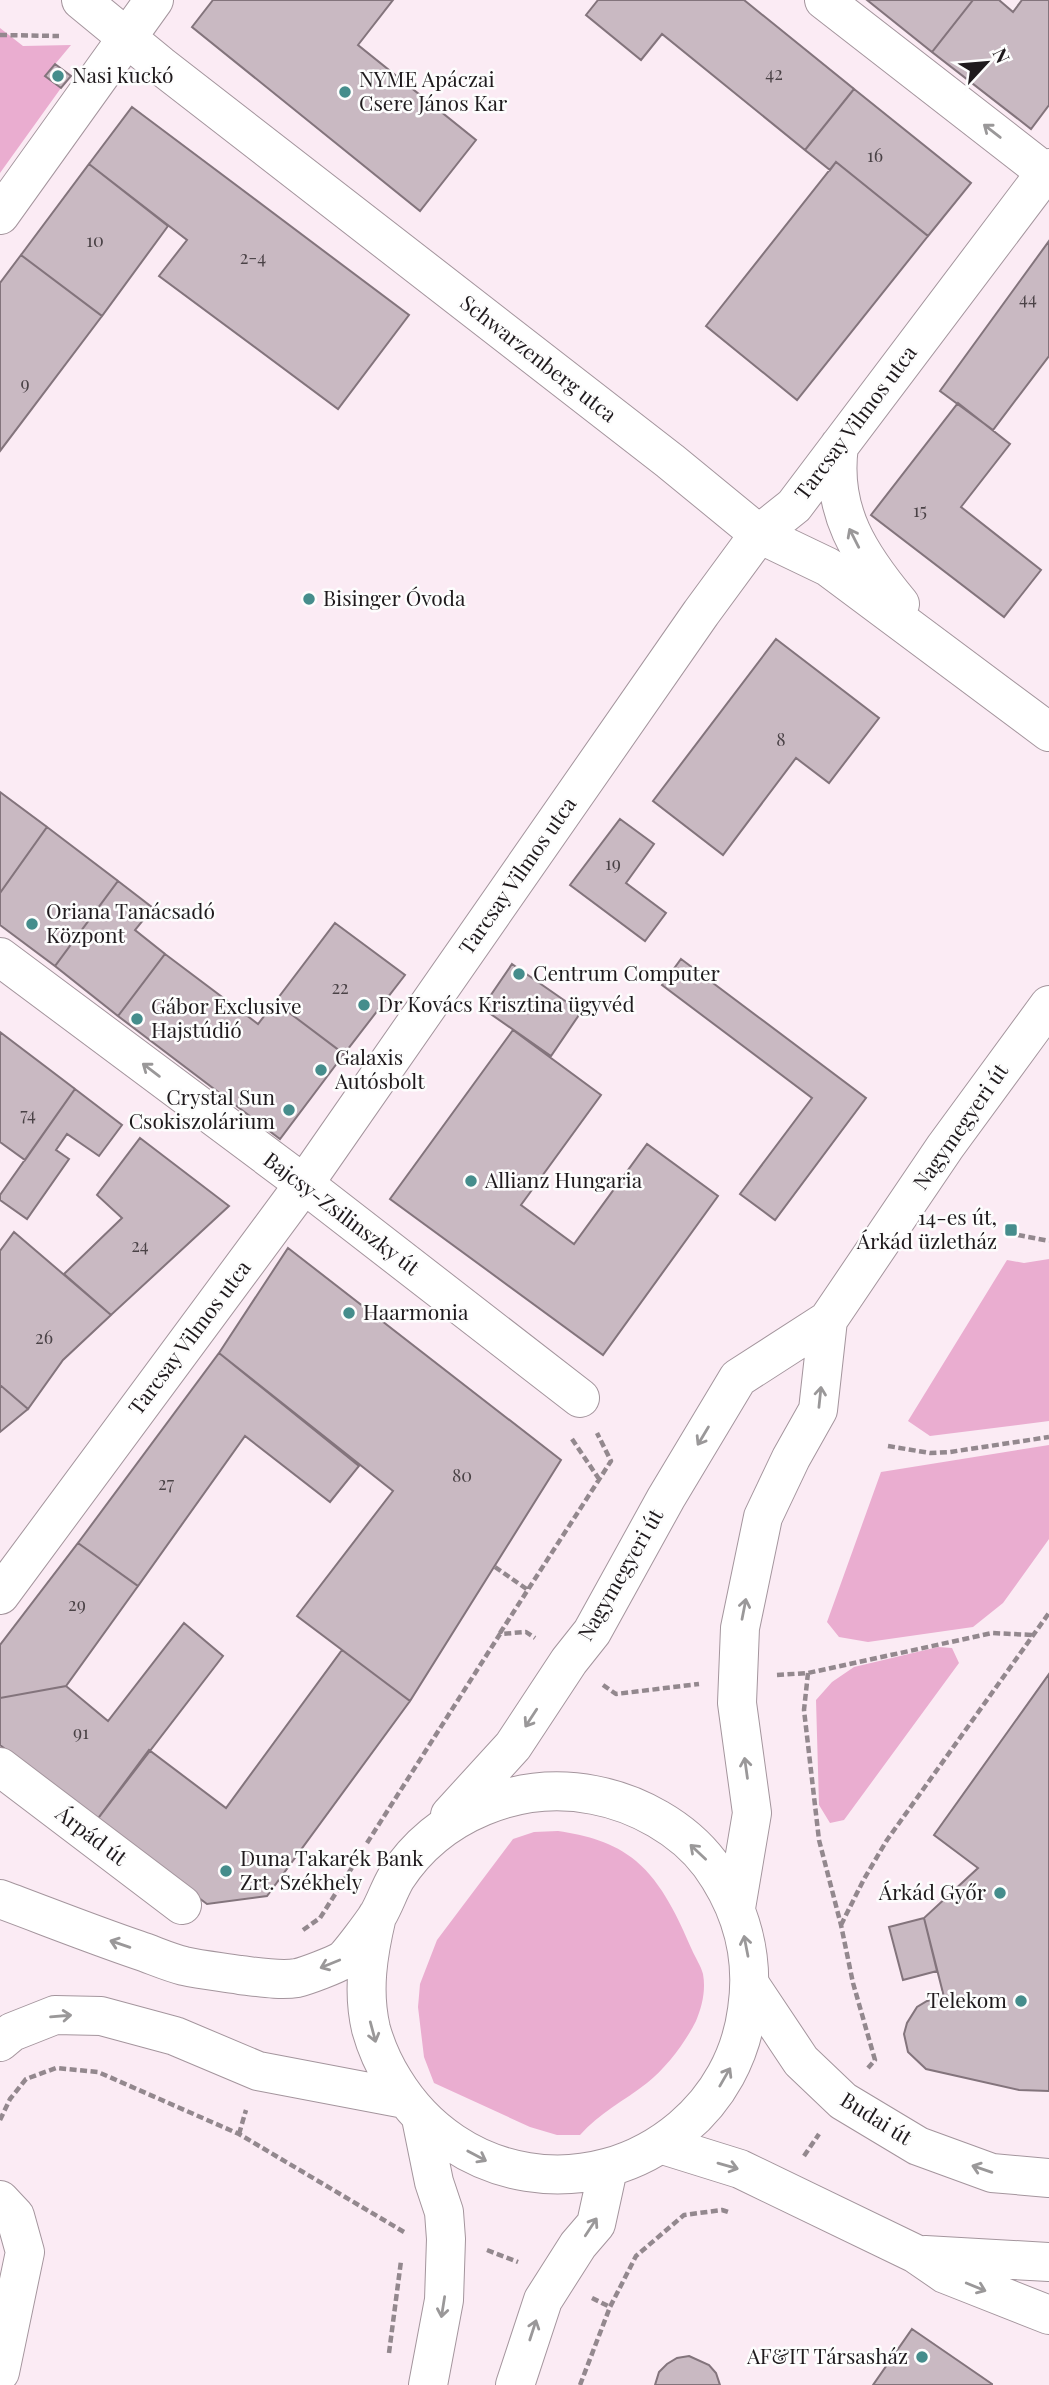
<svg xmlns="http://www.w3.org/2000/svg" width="1049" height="2385" font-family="'Playfair Display',serif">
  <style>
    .green { fill: #eaadd0 }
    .building { fill: #c9b9c2; stroke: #83747c; stroke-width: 2 }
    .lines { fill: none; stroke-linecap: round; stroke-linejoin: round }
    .minor-casing { stroke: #a4959d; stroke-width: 40 }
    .major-casing { stroke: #a4959d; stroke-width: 40 }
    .path { stroke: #93888e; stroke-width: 4.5; stroke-dasharray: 7 3.5; stroke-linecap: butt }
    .minor { stroke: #fff; stroke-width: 38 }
    .major { stroke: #fff; stroke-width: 38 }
    .oneway { stroke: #9a9899 }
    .poi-dot { fill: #458d8c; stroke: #fdfdfd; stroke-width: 2.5 }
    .labels { text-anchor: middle; stroke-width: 5; stroke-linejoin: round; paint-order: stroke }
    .number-label { font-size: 18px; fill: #4a4246 }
    .poi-label { font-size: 21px; fill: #1f1a1d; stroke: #fdfdfd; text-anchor: start }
    .street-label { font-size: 21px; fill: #1f1a1d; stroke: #fdfdfd }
  </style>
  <rect width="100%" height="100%" fill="#fbebf4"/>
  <path class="green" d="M0,28l23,18 48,-1 -25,30 15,13 -61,85z
    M1049,1259v162l-119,15 -22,-15 99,-161 17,3z
    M1049,1445v94l-46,64 -30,24 -105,15 -29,-5 -12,-15 54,-150z
    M938,1647l14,1 7,15 -115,157 -14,3 -11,-18 -3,-105 16,-18 22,-15z
    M558,1831c28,4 55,11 78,30 27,23 42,57 56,89 3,7 9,16 11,24 3,16 -1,33 -7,47 -11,22 -30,47 -49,62 -23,18 -48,30 -67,52h-23l-27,-8 -96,-44 -10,-26 -6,-50 2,-23 17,-44 76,-101 21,-7z"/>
  <path class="building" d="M213,0h180l-35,45 118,95 -56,71 -228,-184z
    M598,0h146l110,89 -49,61 -143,-116 -21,26 -55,-45z
    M867,0h106l-41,52z
    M973,0h26l14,12 9,-12h27v105l-18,24 -99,-77z
    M55,64l16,12 -10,12 -16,-12z
    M854,89l117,94 -43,53 -92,-74 -6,8 -25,-20z
    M132,107l277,208 -71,94 -179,-133 28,-36 -98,-76z
    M836,162l92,74 -131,164 -91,-74z
    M89,164l79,62 -66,90 -81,-61z
    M1049,241v115l-56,74 -53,-39z
    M21,255l81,61 -102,135v-168z
    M958,403l52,41 -49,63 80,63 -37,47 -133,-102z
    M776,639l103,79 -50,65 -33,-25 -73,97 -70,-54z
    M0,792l47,35 -47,66z
    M620,819l34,25 -28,39 40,30 -21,28 -75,-56z
    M47,827l71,54 -63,85 -55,-41v-32z
    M118,881l35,27 -18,22 30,24 -47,62 -63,-50z
    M335,923l70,52 -61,79 -69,-52z
    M165,954l93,70 17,-22 69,52 -64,85 -162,-123z
    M681,959l185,139 -91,122 -35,-26 72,-96 -150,-113z
    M512,964l69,48 -30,44 -69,-48z
    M513,1030l88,65 -80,110 53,39 73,-100 71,52 -115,159 -213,-156z
    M0,1032l75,57 -50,71 -25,-18z
    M75,1089l47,36 -23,31 -32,-22 -11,16 13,9 -42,60 -27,-19v-5z
    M140,1138l89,68 -118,109 -47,-41 58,-56 -25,-23z
    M14,1232l97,83 -48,45 -35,49 -28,-24v-134z
    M288,1248l273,212 -151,241 -113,-85 96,-125 -174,-138z
    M219,1353l140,113 -29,36 -85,-66 -107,150 -60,-43z
    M0,1385l28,24 -28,23z
    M78,1543l60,43 -72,100 -66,12v-53z
    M184,1623l39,33 -127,165 -96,-76v-47l66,-12 42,35z
    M342,1650l68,51 -143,195 -60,8 -111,-83 53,-71 77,58z
    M1049,1674v417l-30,-1 -93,-21 -18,-17 -4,-18 3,-11 10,-16 10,-6 17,-4 -20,-79 54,-50 -44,-33z
    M924,1918l13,53 -34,9 -14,-53z
    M912,2329l80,55v1h-119z
    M689,2356l20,9 7,8 4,12h-65l4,-13 8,-8 10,-6z"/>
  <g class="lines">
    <defs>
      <path id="minor" d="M81,0l79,65 510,396 89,73 69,33 221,165
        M824,0l225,175
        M0,215l154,-215
        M839,446c-9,65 21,110 61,158
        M0,957l304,227 276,214
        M0,1595l304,-411 397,-571 58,-79 35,-28 255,-338
        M0,1767l182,138
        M751,1986l50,75 42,40 75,45 74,27 57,5
        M663,2145l77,24 176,85 29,20 104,41
        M0,2200l15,16 10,36 -25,120
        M925,2255l124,7"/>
      <path id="major" d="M450,1815l63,-69 56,-85 23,-29 74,-134 72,-120 90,-58 117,-173 104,-142
        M0,1899c46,17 91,35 138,51 15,5 30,12 46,16 18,4 38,6 56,9 18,2 40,6 57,3 9,-2 38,-13 46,-18 7,-6 29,-36 35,-45 7,-12 11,-25 18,-37 42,-65 123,-98 198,-83 43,8 89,33 116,69 31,43 45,93 37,146 -6,46 -29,88 -65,118 -91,77 -225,56 -288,-47 -10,-16 -18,-34 -23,-52 -9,-38 -3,-75 6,-113
        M736,1908l16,-95 -15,-110 3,-75 23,-111 28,-59 27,-48 10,-90
        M0,2042l12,-10 43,-17 46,1 74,20 83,35 147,28
        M421,2118l13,64 10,30 2,27 -2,61 -16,85
        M515,2385l28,-85 35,-55 18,-21 12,-55"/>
    </defs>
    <use href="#minor" class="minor-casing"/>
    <use href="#major" class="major-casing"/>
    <path class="path" d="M0,35l59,1
      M1018,1235l31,6
      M572,1439l27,40
      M888,1446l42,7 20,-1 99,-15
      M495,1567l33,23
      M500,1633l111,-172 -14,-28
      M808,1673l-4,37 15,130 22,85 12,58 22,77 -7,8
      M777,1675l31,-2 184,-40 41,2
      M603,1685l13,9 83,-10
      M367,1843l133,-209 26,-2 9,6
      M841,1925l23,-46 23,-39 162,-227
      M303,1930l17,-12 33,-52
      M0,2120l10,-21 16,-20 30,-11 42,4 141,62 165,98
      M239,2134l7,-24
      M804,2156l15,-22
      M487,2250l31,12
      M592,2298l18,9
      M389,2353l12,-92
      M580,2385l30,-78 26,-51 48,-41 38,-5 6,2"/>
    <use href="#minor" class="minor"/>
    <use href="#major" class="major"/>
  </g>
  <defs><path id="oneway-shaft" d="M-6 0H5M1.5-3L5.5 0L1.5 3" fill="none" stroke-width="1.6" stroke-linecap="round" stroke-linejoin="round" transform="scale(1.75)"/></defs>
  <g class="oneway">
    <use href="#oneway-shaft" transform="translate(992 131) rotate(-142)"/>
    <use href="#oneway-shaft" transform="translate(854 538) rotate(-117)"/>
    <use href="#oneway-shaft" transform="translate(151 1070) rotate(-143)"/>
    <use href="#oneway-shaft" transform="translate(820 1397) rotate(-84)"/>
    <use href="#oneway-shaft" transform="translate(703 1436) rotate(121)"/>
    <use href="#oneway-shaft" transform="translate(744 1609) rotate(-79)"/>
    <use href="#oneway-shaft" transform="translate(531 1718) rotate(123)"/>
    <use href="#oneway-shaft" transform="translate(746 1768) rotate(-98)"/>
    <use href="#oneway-shaft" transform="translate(698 1852) rotate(-137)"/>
    <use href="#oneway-shaft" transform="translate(120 1944) rotate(-161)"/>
    <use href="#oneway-shaft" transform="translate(746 1946) rotate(-101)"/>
    <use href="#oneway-shaft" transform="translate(330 1964) rotate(158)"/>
    <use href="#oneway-shaft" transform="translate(61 2016) rotate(-5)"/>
    <use href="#oneway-shaft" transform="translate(373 2032) rotate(75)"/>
    <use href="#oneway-shaft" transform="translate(725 2077) rotate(-60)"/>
    <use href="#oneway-shaft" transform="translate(477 2156) rotate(28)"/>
    <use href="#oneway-shaft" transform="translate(728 2166) rotate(16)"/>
    <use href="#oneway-shaft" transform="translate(982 2169) rotate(-161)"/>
    <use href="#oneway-shaft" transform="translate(591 2227) rotate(-57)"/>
    <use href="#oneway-shaft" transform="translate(976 2287) rotate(22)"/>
    <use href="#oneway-shaft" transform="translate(443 2307) rotate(99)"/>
    <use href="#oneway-shaft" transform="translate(533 2330) rotate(-72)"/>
  </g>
  <g class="poi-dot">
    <circle cx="58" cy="76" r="7"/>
    <circle cx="345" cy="92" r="7"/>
    <circle cx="309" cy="599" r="7"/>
    <circle cx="32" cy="924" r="7"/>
    <circle cx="519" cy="974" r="7"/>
    <circle cx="364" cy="1005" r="7"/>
    <circle cx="137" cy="1019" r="7"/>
    <circle cx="321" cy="1070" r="7"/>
    <circle cx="289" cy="1110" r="7"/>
    <circle cx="471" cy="1181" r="7"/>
    <rect x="1004" y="1223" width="14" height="14" rx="3.5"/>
    <circle cx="349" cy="1313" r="7"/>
    <circle cx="226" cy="1871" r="7"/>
    <circle cx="1000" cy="1893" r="7"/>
    <circle cx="1021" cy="2001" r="7"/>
    <circle cx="922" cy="2357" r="7"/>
  </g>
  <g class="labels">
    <g class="number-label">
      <text x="774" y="80">42</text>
      <text x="875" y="162">16</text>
      <text x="95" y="247">10</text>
      <text x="253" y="264">2-4</text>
      <text x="1028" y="305">44</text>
      <text x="25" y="390">9</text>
      <text x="920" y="517">15</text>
      <text x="781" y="746">8</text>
      <text x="613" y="870">19</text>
      <text x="340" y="994">22</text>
      <text x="28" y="1121">74</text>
      <text x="140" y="1252">24</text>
      <text x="44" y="1344">26</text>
      <text x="462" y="1482">80</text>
      <text x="166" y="1490">27</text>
      <text x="77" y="1611">29</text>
      <text x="81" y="1739">91</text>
    </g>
    <g class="poi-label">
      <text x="72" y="83">Nasi kuckó</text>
      <text x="359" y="87">NYME Apáczai<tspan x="359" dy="24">Csere János Kar</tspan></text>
      <text x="323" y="606">Bisinger Óvoda</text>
      <text x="46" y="919">Oriana Tanácsadó<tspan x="46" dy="24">Központ</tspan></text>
      <text x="533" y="981">Centrum Computer</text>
      <text x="378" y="1012">Dr Kovács Krisztina ügyvéd</text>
      <text x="151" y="1014">Gábor Exclusive<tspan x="151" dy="24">Hajstúdió</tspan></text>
      <text x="335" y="1065">Galaxis<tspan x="335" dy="24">Autósbolt</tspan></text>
      <text x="275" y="1105" text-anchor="end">Crystal Sun<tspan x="275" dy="24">Csokiszolárium</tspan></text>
      <text x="485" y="1188">Allianz Hungaria</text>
      <text x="997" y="1225" text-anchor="end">14-es út,<tspan x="997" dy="24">Árkád üzletház</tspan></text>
      <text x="363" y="1320">Haarmonia</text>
      <text x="240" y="1866">Duna Takarék Bank<tspan x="240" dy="24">Zrt. Székhely</tspan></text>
      <text x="986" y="1900" text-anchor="end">Árkád Győr</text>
      <text x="1007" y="2008" text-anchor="end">Telekom</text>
      <text x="908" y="2364" text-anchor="end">AF&amp;IT Társasház</text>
    </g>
    <g class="street-label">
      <text transform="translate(538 359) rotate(38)" y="7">Schwarzenberg utca</text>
      <text transform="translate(856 423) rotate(-53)" y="7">Tarcsay Vilmos utca</text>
      <text transform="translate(518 876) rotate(-55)" y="7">Tarcsay Vilmos utca</text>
      <text transform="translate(961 1127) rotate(-55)" y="7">Nagymegyeri út</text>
      <text transform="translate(341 1214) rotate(37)" y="7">Bajcsy-Zsilinszky út</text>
      <text transform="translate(190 1338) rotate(-53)" y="7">Tarcsay Vilmos utca</text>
      <text transform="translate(621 1575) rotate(-60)" y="7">Nagymegyeri út</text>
      <text transform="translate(91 1836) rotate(37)" y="7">Árpád út</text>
      <text transform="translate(876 2119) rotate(32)" y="7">Budai út</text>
    </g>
  </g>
  <g transform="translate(986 63) rotate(64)" stroke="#fdfdfd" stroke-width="5" paint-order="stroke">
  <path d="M0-5L12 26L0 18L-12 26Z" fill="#1f1a1d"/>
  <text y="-10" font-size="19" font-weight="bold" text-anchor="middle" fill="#1f1a1d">N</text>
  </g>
</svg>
